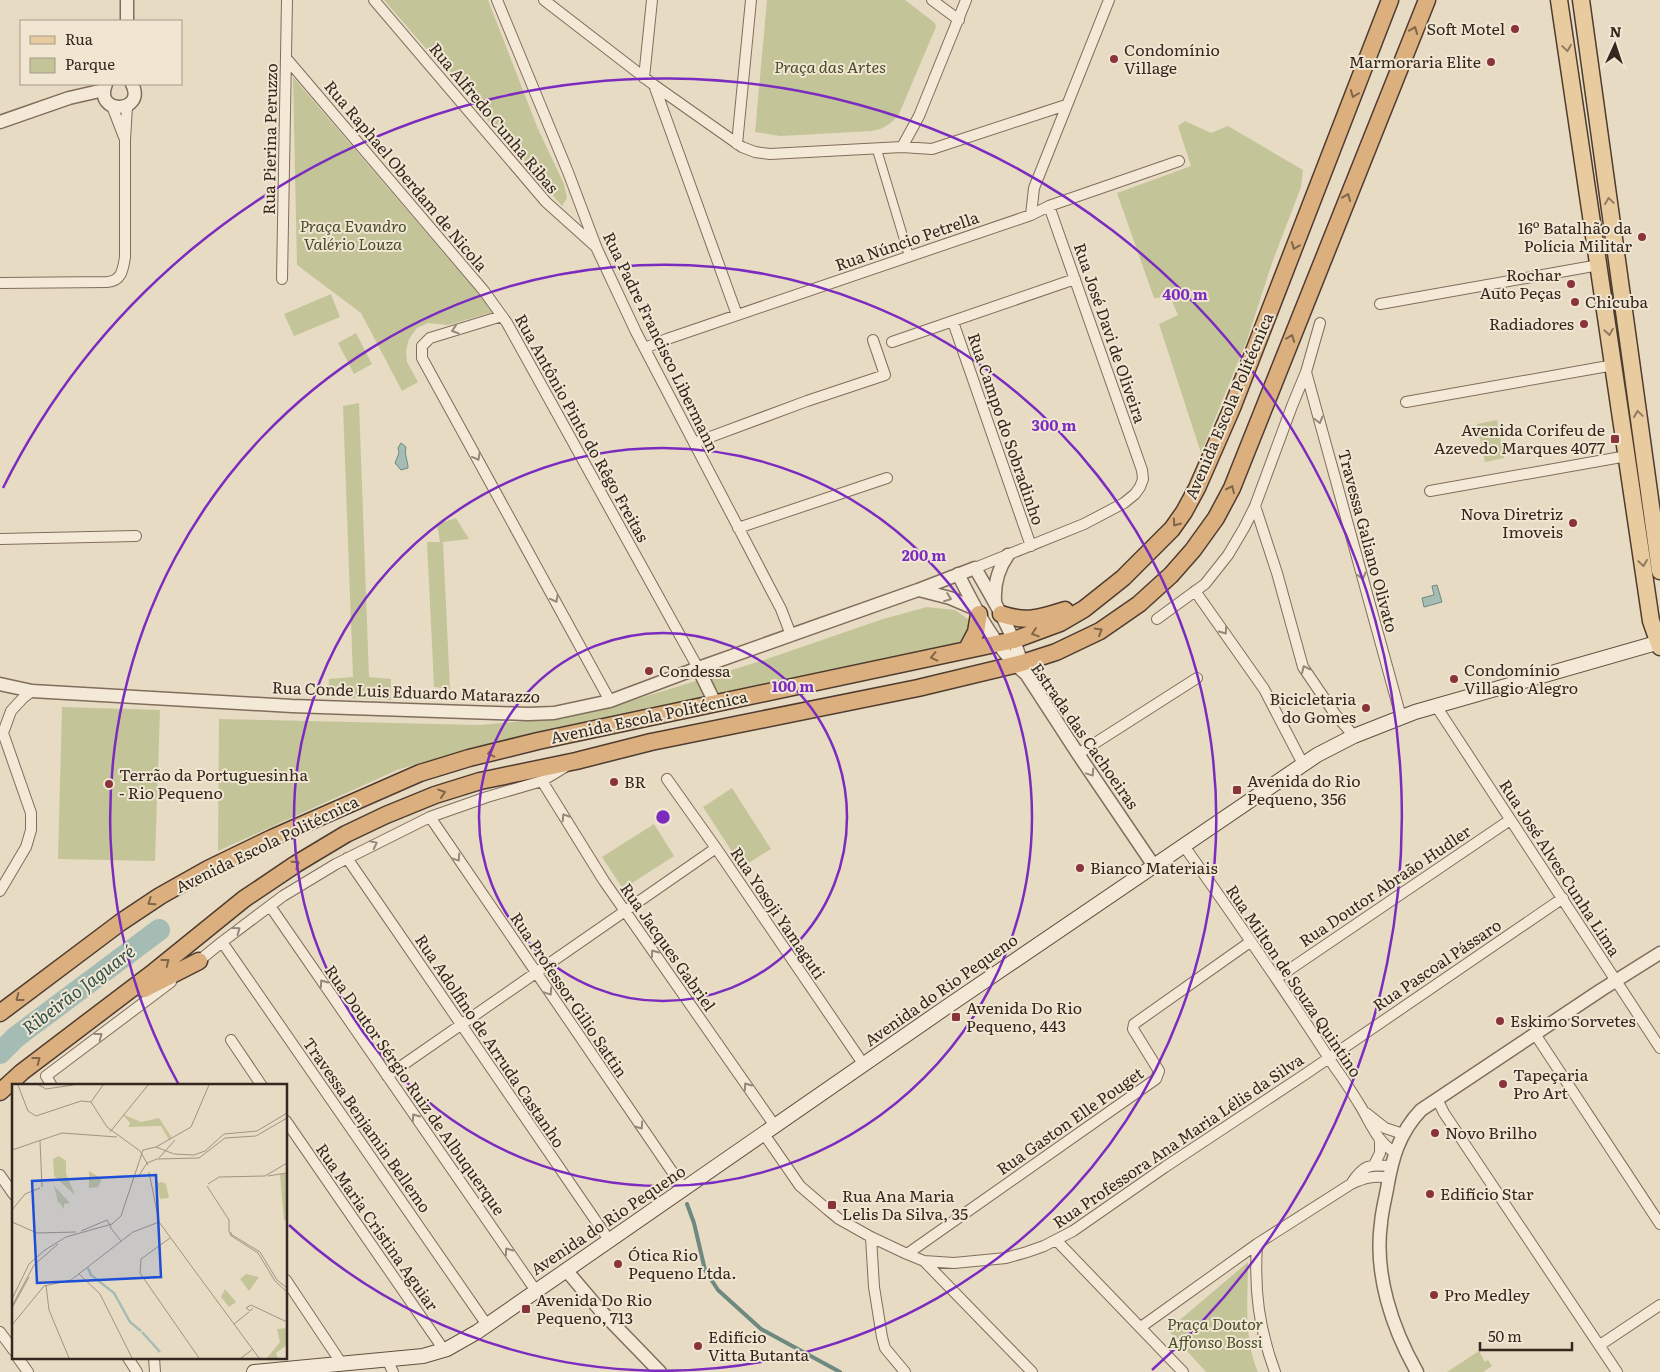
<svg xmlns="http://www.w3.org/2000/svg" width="1660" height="1372" font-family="Literata,serif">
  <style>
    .green { fill: #c3c599 }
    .water { fill: #a5bcb4; stroke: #6d8980 }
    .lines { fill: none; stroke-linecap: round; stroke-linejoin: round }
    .stream { stroke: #6d8980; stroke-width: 4 }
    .river { stroke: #a5bcb4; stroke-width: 22 }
    .pedestrian-casing { stroke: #816d5c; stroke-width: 10 }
    .minor-casing { stroke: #816d5c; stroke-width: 12 }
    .tertiary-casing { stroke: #816d5c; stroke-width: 15 }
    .secondary-casing { stroke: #634f40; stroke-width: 16 }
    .primary-casing { stroke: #4f3c30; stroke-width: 19 }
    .trunk-casing { stroke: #4f3c30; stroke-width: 19 }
    .pedestrian { stroke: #f4e9d6; stroke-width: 8 }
    .minor { stroke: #f4e9d6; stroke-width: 10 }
    .tertiary { stroke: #f4e9d6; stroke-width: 12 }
    .secondary { stroke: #f4e9d6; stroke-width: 14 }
    .primary { stroke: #e8cc9f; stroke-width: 16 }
    .trunk { stroke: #dcb07e; stroke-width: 16 }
    .oneway { stroke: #7f654a }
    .oneway2 { stroke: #8e7a5f }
    .oneway3 { stroke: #94887a }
    .ring { fill: none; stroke: #7b2cbf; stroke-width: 2.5 }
    .poi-dot { fill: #89333a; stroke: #f1e6d2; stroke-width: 2 }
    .labels { text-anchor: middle; stroke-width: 4; stroke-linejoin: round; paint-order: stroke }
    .poi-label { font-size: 16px; fill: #33271f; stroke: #f1e6d2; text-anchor: start }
    .park-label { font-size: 16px; font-style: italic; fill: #464d28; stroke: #f1e6d2 }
    .street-label { font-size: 16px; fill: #33271f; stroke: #f1e6d2 }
    .water-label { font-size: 18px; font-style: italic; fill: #30514c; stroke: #f1e6d2 }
    .inset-river { fill: none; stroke: #a5bcb4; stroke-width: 2.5 }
    .inset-road { fill: none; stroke: #a09382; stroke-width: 1 }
    .view { fill: #1d4ed8; fill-opacity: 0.15; stroke: #1d4ed8; stroke-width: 2.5 }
    .inset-edge { fill: none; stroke: #33271f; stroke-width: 2.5 }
    .centre { fill: #7b2cbf; stroke: #f1e6d2; stroke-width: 2.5 }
    .ring-label { font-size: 15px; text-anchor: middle; font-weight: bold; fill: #7b2cbf; stroke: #f1e6d2; stroke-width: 4; stroke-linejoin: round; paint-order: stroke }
  </style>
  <rect width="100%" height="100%" fill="#e8dbc4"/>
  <path class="green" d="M384,0h104l50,129 26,55 3,14 -5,8z
    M767,0h138l30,23 1,4 -37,87c-7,10 -16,15 -27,17l-92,5 -25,-4z
    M293,77l201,235 -46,13 -20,-2 -11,5 -8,11 -3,12 1,11 11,20 -16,9 -41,-78 -64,-48z
    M1185,121l26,12 17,-7 75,44 -2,17 -29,76 -25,77 -46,113 -42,-129 19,-9 -8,-18 -16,1 -37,-105 74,-27 -13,-40z
    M331,294l9,23 -46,19 -10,-22z
    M356,333l16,31 -18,10 -16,-31z
    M359,403l10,274 22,2v21l-63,-3 1,-18 24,-2 -10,-271z
    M1497,420l7,38 -19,4 -8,-38z
    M456,518l13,21 -26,3 7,147 -16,-2 -7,-145h13l-3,-18z
    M927,607l28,3 20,14 -8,18 -489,104 -81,24 -179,81 1,-132 261,6 88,-8 56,-14 140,-43 119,-41z
    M62,707l98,3 -5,151 -97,-2z
    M732,788l39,61 -29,18 -39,-60z
    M654,824l20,32 -51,33 -21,-32z
    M1248,1262c0,36 -5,76 10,110h-52l-38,-42z
    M1479,1351l6,11 3,-2 4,6 -9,6h-36z"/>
  <path class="water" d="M401,443l5,4c-2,9 2,13 2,21l-7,2 -6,-7 4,-10 -1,-5z
    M1437,585l5,17 -18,5 -2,-9 12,-3 -2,-9z"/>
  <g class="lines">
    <path class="stream" d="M687,1204l7,19 11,47 13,20 43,39 79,43"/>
    <path class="river" d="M0,1053l16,-16 143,-107"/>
    <defs>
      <path id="pedestrian" d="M877,150l32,106"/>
      <path id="minor" d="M374,0l172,202 49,44
        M497,0l71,172 29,77 39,83 145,277 10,26
        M544,0l110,85 88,62 13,5 15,2 132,-7 30,2 134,-44
        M932,0l27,20
        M286,58l198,233 23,32 191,345
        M644,78l8,-78
        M654,85l83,230
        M112,106l12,31
        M737,144l14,-144
        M902,147l17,-31 47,-116
        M1031,215l3,-27 75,-188
        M282,279l5,-279
        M0,283l107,-1c15,-1 16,-13 18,-25v-117l2,-34
        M1380,304l219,-39
        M502,316l-72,22 -8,8v12l188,343
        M953,322l78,224
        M892,342l183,-63
        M645,348l22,-9 364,-124 18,-9 130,-45
        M1306,372l95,345
        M1406,402l208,-37
        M694,443l113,-42 78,-26 -12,-35
        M1430,491l197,-35
        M1255,506l22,67 26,94 32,47 19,22
        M738,528l149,-50
        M0,539l136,-3
        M975,568l109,-44 40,-21 11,-9 5,-7 3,-8 -1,-9 -93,-264
        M1195,591l69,98 39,75
        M1157,619l48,-35 23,-29 16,-27 11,-22 37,-100 14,-34 14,-49
        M1436,706l224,342
        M1078,754l119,-76
        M667,779l49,69 148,217
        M542,781l62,100 171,245
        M430,817l254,372
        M1184,846c52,73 103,147 152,223 9,12 17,25 25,38 10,17 16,34 33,45
        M347,858l262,382
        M0,891l26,-44 5,-17v-17l-28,-80 8,-22 12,-13 9,-7
        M270,906l266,385
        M222,942l265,383
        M195,964l27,-22 61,-46 53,-32 94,-47 57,-20 55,-16 23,-14
        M1277,978l233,-158
        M1535,1034l125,190
        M231,1040l31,46
        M387,1076l329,-228
        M52,1086l-6,-10 125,-94
        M1437,1099l7,14 173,259
        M1366,1113l19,15 18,6
        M286,1121l158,229
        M764,1134l36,52 28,24 11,9 32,18 36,17 17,7 30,2 52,-5 21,-6 17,-6 29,-15 92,-64 142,-94 256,-175
        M1374,1165l6,-12v-13
        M0,1175l14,20
        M1351,1184c12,-19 18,-20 40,-18
        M871,1237l3,50 8,50 3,11 20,24
        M1056,1240l127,132
        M1257,1244c-3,47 2,84 18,128
        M907,1254l249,-175 3,-8 -26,-42 1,-5 116,-82
        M924,1261l108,111
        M286,1280l56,84
        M1141,1327l116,-83 94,-60c13,-6 23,-9 38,-6
        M0,1332l14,19
        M1600,1345l60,-40
        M18,1358l10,14
        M128,1358l9,14
        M154,1358l1,14
        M387,1359l6,13"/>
      <path id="tertiary" d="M127,21v-21
        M106,84c-13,32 41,29 26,0
        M0,122l69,-24 35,-8
        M958,574c17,34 38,76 68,100l52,80 76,112
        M919,590l31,8 26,11
        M995,601c-1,-17 3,-32 13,-46
        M698,668l17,35
        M0,684l32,7 260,15 236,8 26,-1 56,-12 88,-33 220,-78 57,-22c18,31 36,61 47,95
        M566,1270l34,40 60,62
        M1417,1372c-25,-44 -43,-98 -36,-149 1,-12 4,-23 6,-34 5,-30 12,-56 34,-79l180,-120 59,-37"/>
      <path id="secondary" d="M254,1372l169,-16 24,-7 30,-17 471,-326 369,-251 37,-19 61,-24 245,-70"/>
      <path id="primary" d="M1559,0l92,621 9,26
        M1581,0l79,571"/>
      <path id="trunk" d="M1001,614c26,9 39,4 64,-4
        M967,649l9,-17 3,-18
        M144,989l55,-28
        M0,1013l121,-91 39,-26 48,-27 64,-31 148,-65 49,-15 69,-17 476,-101 46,-17 24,-14 39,-31 49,-49 12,-17 13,-24 35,-80 158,-408
        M0,1092l22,-20 133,-101 89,-72 52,-35 50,-30 40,-19 49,-20 45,-14 96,-20 75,-19 267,-54 104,-25 34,-11 44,-21 39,-27 32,-29 22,-25 23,-32 16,-30 195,-488"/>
    </defs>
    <use href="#pedestrian" class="pedestrian-casing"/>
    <use href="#minor" class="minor-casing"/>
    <use href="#tertiary" class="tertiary-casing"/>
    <use href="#secondary" class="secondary-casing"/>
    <use href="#primary" class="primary-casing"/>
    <use href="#trunk" class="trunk-casing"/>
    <use href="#pedestrian" class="pedestrian"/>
    <use href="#minor" class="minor"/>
    <use href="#tertiary" class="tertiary"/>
    <use href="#secondary" class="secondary"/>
    <use href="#primary" class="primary"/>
    <use href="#trunk" class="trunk"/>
  </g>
  <defs><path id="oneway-chevron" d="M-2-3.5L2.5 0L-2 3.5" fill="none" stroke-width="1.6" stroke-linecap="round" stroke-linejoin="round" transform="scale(1.25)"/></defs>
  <g class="oneway">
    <use href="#oneway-chevron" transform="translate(1414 30) rotate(-68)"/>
    <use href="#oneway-chevron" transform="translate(1354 94) rotate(111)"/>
    <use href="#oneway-chevron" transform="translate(1347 197) rotate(-68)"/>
    <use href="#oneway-chevron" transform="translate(1295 246) rotate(111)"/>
    <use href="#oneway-chevron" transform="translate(1291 338) rotate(-69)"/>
    <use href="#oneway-chevron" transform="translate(1231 489) rotate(-65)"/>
    <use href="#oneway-chevron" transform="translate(1176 523) rotate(126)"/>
    <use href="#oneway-chevron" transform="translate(1099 631) rotate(-30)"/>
    <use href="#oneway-chevron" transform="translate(1035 633) rotate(161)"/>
    <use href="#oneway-chevron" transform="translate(934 657) rotate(167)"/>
    <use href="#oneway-chevron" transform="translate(491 753) rotate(166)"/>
    <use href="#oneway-chevron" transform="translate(442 793) rotate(-18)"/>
    <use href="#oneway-chevron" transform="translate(296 864) rotate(-33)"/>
    <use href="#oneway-chevron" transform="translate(151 902) rotate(146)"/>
    <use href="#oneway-chevron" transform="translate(166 962) rotate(-38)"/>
    <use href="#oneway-chevron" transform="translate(19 998) rotate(143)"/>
    <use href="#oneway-chevron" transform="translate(37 1060) rotate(-38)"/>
  </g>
  <g class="oneway2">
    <use href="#oneway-chevron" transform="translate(1567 48) rotate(82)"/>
    <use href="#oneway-chevron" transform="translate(1609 201) rotate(-98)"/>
    <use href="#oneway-chevron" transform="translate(1609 332) rotate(81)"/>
    <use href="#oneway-chevron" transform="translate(1638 414) rotate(-98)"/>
    <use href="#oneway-chevron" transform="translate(1643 563) rotate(82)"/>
  </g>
  <g class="oneway3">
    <use href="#oneway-chevron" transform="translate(455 330) rotate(162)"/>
    <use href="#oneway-chevron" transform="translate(1319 420) rotate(75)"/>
    <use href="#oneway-chevron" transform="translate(477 457) rotate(61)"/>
    <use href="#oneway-chevron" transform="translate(1362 576) rotate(75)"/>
    <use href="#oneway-chevron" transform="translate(948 598) rotate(21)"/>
    <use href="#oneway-chevron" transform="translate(555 599) rotate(62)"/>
    <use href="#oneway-chevron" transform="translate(1224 631) rotate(55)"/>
    <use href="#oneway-chevron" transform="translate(1305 669) rotate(-115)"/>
    <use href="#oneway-chevron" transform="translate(1091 773) rotate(56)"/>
    <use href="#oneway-chevron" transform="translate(565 817) rotate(-122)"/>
    <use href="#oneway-chevron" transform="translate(374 844) rotate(-26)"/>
    <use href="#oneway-chevron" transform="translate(457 858) rotate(56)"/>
    <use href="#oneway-chevron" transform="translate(237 930) rotate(-36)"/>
    <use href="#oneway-chevron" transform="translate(654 953) rotate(-125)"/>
    <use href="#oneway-chevron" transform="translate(323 983) rotate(-125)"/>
    <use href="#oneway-chevron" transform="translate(549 992) rotate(56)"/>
    <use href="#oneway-chevron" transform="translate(99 1036) rotate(-37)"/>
    <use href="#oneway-chevron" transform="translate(747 1086) rotate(-125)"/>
    <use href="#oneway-chevron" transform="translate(415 1117) rotate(-125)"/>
    <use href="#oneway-chevron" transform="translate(640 1126) rotate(55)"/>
    <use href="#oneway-chevron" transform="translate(508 1251) rotate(-125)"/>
  </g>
  <g class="ring">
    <circle cx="663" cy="817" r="184"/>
    <circle cx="663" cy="817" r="369"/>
    <path d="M179 1085A553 553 0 1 1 289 1225"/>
    <path d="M3 488A738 738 0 1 1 1152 1370"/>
  </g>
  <g class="poi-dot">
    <circle cx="1515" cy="29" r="5"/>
    <circle cx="1114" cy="59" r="5"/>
    <circle cx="1491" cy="62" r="5"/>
    <circle cx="1642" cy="237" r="5"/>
    <circle cx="1571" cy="284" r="5"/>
    <circle cx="1575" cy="302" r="5"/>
    <circle cx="1584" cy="324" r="5"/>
    <rect x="1610" y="434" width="10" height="10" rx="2.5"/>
    <circle cx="1573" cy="523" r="5"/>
    <circle cx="649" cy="671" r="5"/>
    <circle cx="1454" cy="679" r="5"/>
    <circle cx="1366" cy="708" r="5"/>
    <circle cx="614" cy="782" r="5"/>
    <circle cx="109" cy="784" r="5"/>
    <rect x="1232" y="785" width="10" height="10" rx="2.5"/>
    <circle cx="1080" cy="868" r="5"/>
    <rect x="951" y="1012" width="10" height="10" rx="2.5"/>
    <circle cx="1500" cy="1021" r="5"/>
    <circle cx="1503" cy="1084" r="5"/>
    <circle cx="1435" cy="1133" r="5"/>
    <circle cx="1430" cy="1194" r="5"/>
    <rect x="827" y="1200" width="10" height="10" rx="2.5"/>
    <circle cx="618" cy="1264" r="5"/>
    <circle cx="1434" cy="1295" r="5"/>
    <rect x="521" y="1304" width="10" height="10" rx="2.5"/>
    <circle cx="698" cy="1346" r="5"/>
  </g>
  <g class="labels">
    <g class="poi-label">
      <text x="1505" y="35" text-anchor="end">Soft Motel</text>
      <text x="1124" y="56">Condomínio<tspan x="1124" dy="18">Village</tspan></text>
      <text x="1481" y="68" text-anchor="end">Marmoraria Elite</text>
      <text x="1632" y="234" text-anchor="end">16º Batalhão da<tspan x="1632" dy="18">Polícia Militar</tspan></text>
      <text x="1561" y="281" text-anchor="end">Rochar<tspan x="1561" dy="18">Auto Peças</tspan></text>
      <text x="1585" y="308">Chicuba</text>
      <text x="1574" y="330" text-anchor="end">Radiadores</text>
      <text x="1605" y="436" text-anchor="end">Avenida Corifeu de<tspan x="1605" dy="18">Azevedo Marques 4077</tspan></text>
      <text x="1563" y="520" text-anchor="end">Nova Diretriz<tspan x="1563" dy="18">Imoveis</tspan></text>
      <text x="1464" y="676">Condomínio<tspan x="1464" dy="18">Villagio Alegro</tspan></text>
      <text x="659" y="677">Condessa</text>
      <text x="1356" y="705" text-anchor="end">Bicicletaria<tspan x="1356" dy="18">do Gomes</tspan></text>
      <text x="119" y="781">Terrão da Portuguesinha<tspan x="119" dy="18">- Rio Pequeno</tspan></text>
      <text x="1247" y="787">Avenida do Rio<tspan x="1247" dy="18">Pequeno, 356</tspan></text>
      <text x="624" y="788">BR</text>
      <text x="1090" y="874">Bianco Materiais</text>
      <text x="966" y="1014">Avenida Do Rio<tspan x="966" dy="18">Pequeno, 443</tspan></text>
      <text x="1510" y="1027">Eskimo Sorvetes</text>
      <text x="1513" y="1081">Tapeçaria<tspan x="1513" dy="18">Pro Art</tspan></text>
      <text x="1445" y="1139">Novo Brilho</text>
      <text x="1440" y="1200">Edifício Star</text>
      <text x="842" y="1202">Rua Ana Maria<tspan x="842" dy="18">Lelis Da Silva, 35</tspan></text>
      <text x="628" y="1261">Ótica Rio<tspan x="628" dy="18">Pequeno Ltda.</tspan></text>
      <text x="1444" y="1301">Pro Medley</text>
      <text x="536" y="1306">Avenida Do Rio<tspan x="536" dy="18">Pequeno, 713</tspan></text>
      <text x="708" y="1343">Edifício<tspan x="708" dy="18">Vitta Butanta</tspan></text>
    </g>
    <g class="park-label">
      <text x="830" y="73">Praça das Artes</text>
      <text x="353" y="232">Praça Evandro<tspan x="353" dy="18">Valério Louza</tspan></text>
      <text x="1215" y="1330">Praça Doutor<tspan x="1215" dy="18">Affonso Bossi</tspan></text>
    </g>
    <g class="street-label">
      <text transform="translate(494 118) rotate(50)" y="6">Rua Alfredo Cunha Ribas</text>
      <text transform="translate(270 139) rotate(-89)" y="6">Rua Pierina Peruzzo</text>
      <text transform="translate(406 176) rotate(50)" y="6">Rua Raphael Oberdam de Nicola</text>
      <text transform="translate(907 241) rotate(-19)" y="6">Rua Núncio Petrella</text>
      <text transform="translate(1110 333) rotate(71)" y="6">Rua José Davi de Oliveira</text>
      <text transform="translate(661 342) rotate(64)" y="6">Rua Padre Francisco Libermann</text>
      <text transform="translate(1229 406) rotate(-67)" y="6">Avenida Escola Politécnica</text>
      <text transform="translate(582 428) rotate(61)" y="6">Rua Antônio Pinto do Rêgo Freitas</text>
      <text transform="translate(1006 429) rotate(71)" y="6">Rua Campo do Sobradinho</text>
      <text transform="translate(1368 541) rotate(75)" y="6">Travessa Galiano Olivato</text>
      <text transform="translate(406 692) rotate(2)" y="6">Rua Conde Luis Eduardo Matarazzo</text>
      <text transform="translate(649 717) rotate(-12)" y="6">Avenida Escola Politécnica</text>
      <text transform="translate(1085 736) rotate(55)" y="6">Estrada das Cachoeiras</text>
      <text transform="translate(267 844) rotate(-26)" y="6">Avenida Escola Politécnica</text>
      <text transform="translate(1560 868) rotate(57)" y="6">Rua José Alves Cunha Lima</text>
      <text transform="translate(1385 886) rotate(-34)" y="6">Rua Doutor Abraão Hudler</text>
      <text transform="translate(778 913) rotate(56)" y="6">Rua Yosoji Yamaguti</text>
      <text transform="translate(668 947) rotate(55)" y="6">Rua Jacques Gabriel</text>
      <text transform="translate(1437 965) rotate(-34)" y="6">Rua Pascoal Pássaro</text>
      <text transform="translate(1294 981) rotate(56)" y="6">Rua Milton de Souza Quintino</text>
      <text transform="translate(941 990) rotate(-35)" y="6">Avenida do Rio Pequeno</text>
      <text transform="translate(569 995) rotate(56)" y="6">Rua Professor Gílio Sattin</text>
      <text transform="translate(490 1041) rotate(56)" y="6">Rua Adolfino de Arruda Castanho</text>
      <text transform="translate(415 1090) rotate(55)" y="6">Rua Doutor Sérgio Ruiz de Albuquerque</text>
      <text transform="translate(1070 1121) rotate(-35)" y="6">Rua Gaston Elle Pouget</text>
      <text transform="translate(367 1125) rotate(55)" y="6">Travessa Benjamin Bellemo</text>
      <text transform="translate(1178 1141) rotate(-34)" y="6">Rua Professora Ana Maria Lélis da Silva</text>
      <text transform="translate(608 1220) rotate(-34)" y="6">Avenida do Rio Pequeno</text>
      <text transform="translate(377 1227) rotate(55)" y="6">Rua Maria Cristina Aguiar</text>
    </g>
    <g class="water-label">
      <text transform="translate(79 990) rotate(-37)" y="6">Ribeirão Jaguaré</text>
    </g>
  </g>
  <g transform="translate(12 1084)">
    <rect width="275" height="275" fill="#e8dbc4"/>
    <path d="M110,30l19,8 18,-4 13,20 -3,2 -8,-14 -33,1 2,-4zM47,72l7,5v12l9,22 -21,-19 -1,-17zM77,87l13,8 -4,8 -9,1zM268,90h7v47l-3,-1zM150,98l4,2 3,14 -9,1 -3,-16zM42,102l16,17 -6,1v5l-5,-7 -5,2 4,-2zM234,190l13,3 -10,14 -9,-12zM213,205l11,13 -7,5 -8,-10zM275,244v17l-11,8 2,5h-11l13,-16 -3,-13z" fill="#c3c599"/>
    <path class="inset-river" d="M76,184l3,7 23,18 16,29 11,9M130,248l18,20"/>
    <path class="inset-road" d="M6,1l10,26 8,5 45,-15 10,1 16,25 33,24 8,14M27,1l7,4 27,-4M79,18l12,-17M98,48l38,-47M28,57l2,46M144,63l35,-20 18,-42M0,66l50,-17 55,4M147,74l16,-18M137,88l10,50 100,136M256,92l19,-3M126,93l9,-14 10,-4 42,-1 26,-20 31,-2 31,-18M196,100l11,-7 46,-1 22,-13M195,102l22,34v12M0,126l13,-16 15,-6M0,138l25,11 39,-1M98,143l11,14M69,147l26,-11 4,7M220,149h-3l31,19 17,28 10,8M218,151l28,18 17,28 12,11M158,154l-29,21 -1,14 59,85M67,190l21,20 32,64M34,201l3,25 20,48M0,215l17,-35 16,-14 21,-13 46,-13 9,-8 22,-66 13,-3 18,7 20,1 11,-4 19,-17 33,-3 30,-18M0,222l22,-41 24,-21M0,224l17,-31M241,224l-3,3 -4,-3 5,-3 36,17M222,240l15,-12M0,241l32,-39 27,-6 62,-48 26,-10M229,274l12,-9"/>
    <path class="view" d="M144,91l5,102 -124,6 -5,-102z"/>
    <rect width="275" height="275" class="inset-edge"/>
  </g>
  <circle cx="663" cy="817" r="8" class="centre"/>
  <g class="ring-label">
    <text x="1185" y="300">400 m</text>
    <text x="1054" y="431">300 m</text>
    <text x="924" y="561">200 m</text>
    <text x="793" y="692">100 m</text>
  </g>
  <rect x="20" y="20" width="162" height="65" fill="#f1e6d2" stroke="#a59a8a"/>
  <rect x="30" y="36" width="25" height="8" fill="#e8cc9f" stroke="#a59a8a"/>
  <text x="65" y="45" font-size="15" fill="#33271f">Rua</text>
  <rect x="30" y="58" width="25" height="15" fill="#c3c599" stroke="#a59a8a"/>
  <text x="65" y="70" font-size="15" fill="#33271f">Parque</text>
  <g transform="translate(1615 45) rotate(3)" stroke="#f1e6d2" stroke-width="4" paint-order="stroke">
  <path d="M0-4L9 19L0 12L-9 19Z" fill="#33271f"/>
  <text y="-8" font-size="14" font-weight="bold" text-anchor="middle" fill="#33271f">N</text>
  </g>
  <path d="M1480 1342v8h92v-8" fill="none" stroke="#33271f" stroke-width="2.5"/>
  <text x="1488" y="1342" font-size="15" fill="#33271f" stroke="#f1e6d2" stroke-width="4" paint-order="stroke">50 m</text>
</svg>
